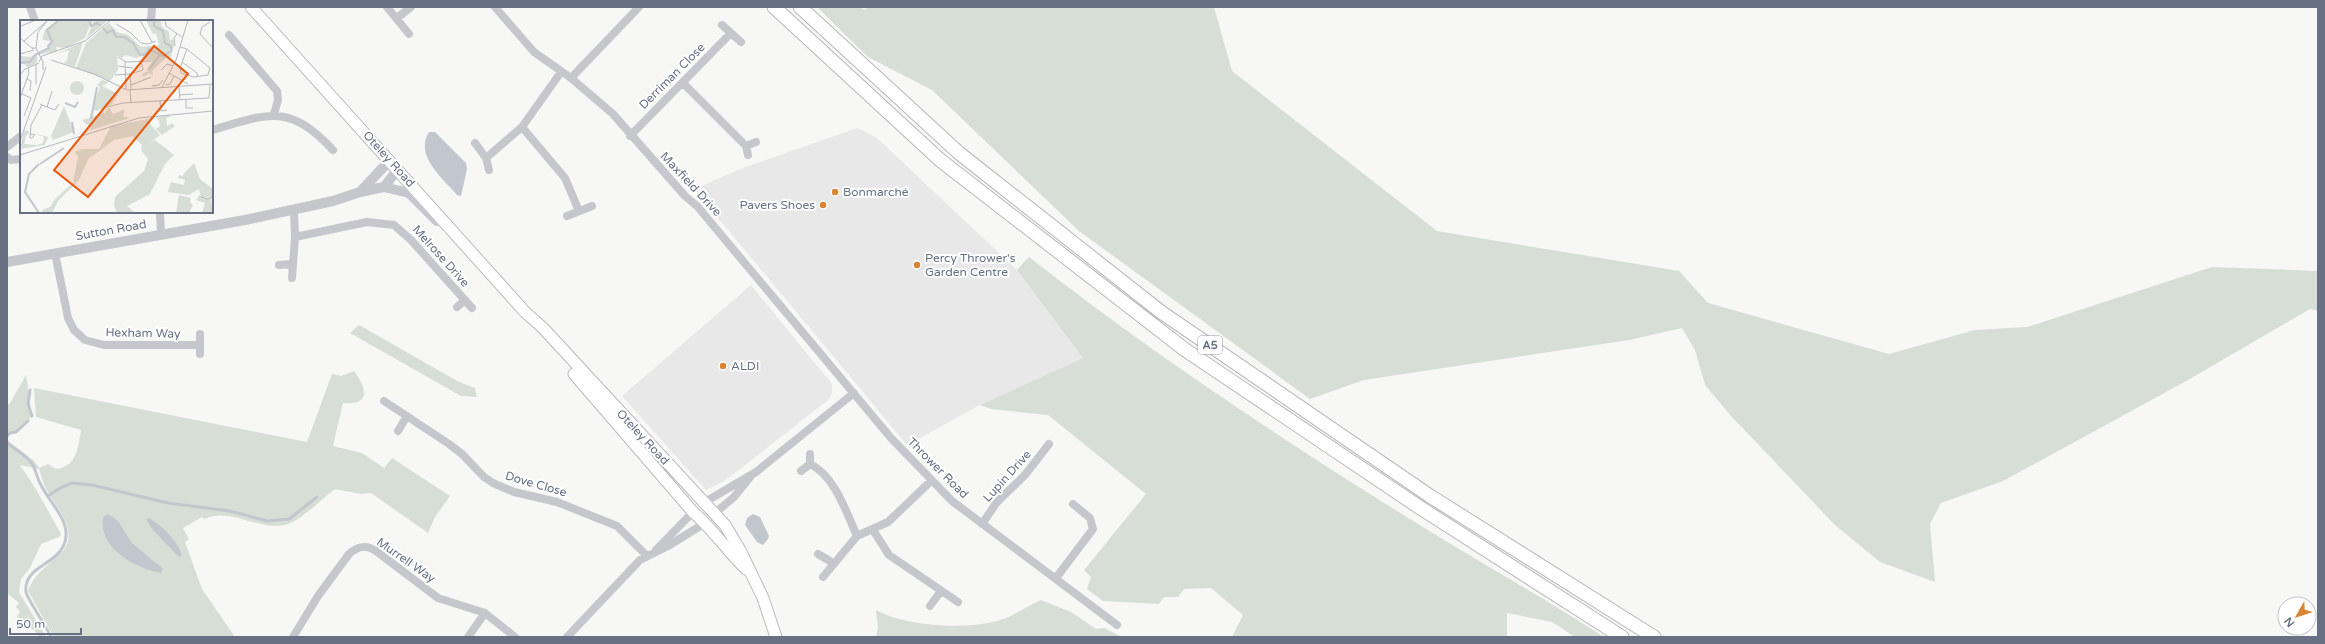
<svg xmlns="http://www.w3.org/2000/svg" width="2325" height="644" font-family="'Varela Round',sans-serif">
  <style>
    .built { fill: #e8e8e8 }
    .green { fill: #d7ded6 }
    .water { fill: #c2c7ce }
    .lines { fill: none; stroke-linecap: round; stroke-linejoin: round }
    .stream { stroke: #c2c7ce; stroke-width: 3 }
    .secondary-casing { stroke: #b8bac0; stroke-width: 13 }
    .trunk-casing { stroke: #b6b8bc; stroke-width: 15 }
    .minor { stroke: #c6c7cc; stroke-width: 8 }
    .tertiary { stroke: #c6c7cc; stroke-width: 10 }
    .secondary { stroke: #fff; stroke-width: 11 }
    .trunk { stroke: #fff; stroke-width: 13 }
    .poi-dot { fill: #d98533; stroke: #fff; stroke-width: 1.5 }
    .labels { text-anchor: middle; stroke-width: 4; stroke-linejoin: round; paint-order: stroke }
    .shield { fill: #fff; stroke: #959ba9; stroke-width: 1 }
    .shield-label { font-size: 11px; font-weight: bold; fill: #687084 }
    .street-label { font-size: 12px; fill: #687084; stroke: #fff }
    .poi-label { font-size: 12px; fill: #687084; stroke: #fff; text-anchor: start }
    .inset-river { fill: none; stroke: #c2c7ce; stroke-width: 2 }
    .inset-road { fill: none; stroke: #b5b9c1; stroke-width: 1 }
    .view { fill: #e8590c; fill-opacity: 0.15; stroke: #e8590c; stroke-width: 2 }
    .inset-edge { fill: none; stroke: #687084; stroke-width: 2 }
  </style>
  <rect width="100%" height="100%" fill="#f7f7f5"/>
  <path class="built" d="M857,128l20,10 140,132 66,88 -103,47 -73,40 -213,-256 49,-21z
    M751,285l81,99v9l-4,7 -102,80 -20,10 -84,-94z"/>
  <path class="green" d="M817,7h43l4,3 5,-3h345l18,64 205,160 242,40 29,32 181,51 86,-24 52,-3 185,-60 106,4v40l-8,-2 -122,71 -185,101 -62,22 -11,21 5,58 -55,-20 -45,-37 -104,-109 -26,-31 -10,-35 -13,-22 -53,12 -265,40 -54,19 -231,-168 -147,-141 -64,-33z
    M1029,257c117,92 242,175 368,254 68,43 139,82 207,126h-29l-23,-15 -45,-9v24h-275l11,-22 -32,-27 -27,1 -6,8h-14l-5,7 -56,-3 -16,-12 4,-12 -7,-7 62,-76 -98,-79 -57,-6 -11,-4 103,-47 -66,-88z
    M359,325l100,57 16,6 2,9 -16,-1 -111,-63z
    M354,371c13,17 17,35 -11,32l-10,43 29,7 22,15 8,-10 58,38 -15,21 -7,16 -57,-40 -10,1 -26,-5c-13,10 -33,30 -47,35 -28,9 -57,-18 -84,-5l-2,-2 -19,11 6,11 -4,3 17,47 33,48h-181l-26,-46c5,-15 17,-24 29,-34 27,-22 0,-48 -11,-68 -3,-6 -5,-14 -7,-20l-19,-4 17,26 24,43 -2,3 -18,7 -11,24 -9,11 -2,13 27,45h-7l-3,-5 -19,-16 3,-4 -4,-5 3,-4 -12,-10v-153l27,21 5,7 9,-4 8,5c21,-2 22,-22 25,-39l-45,-13 -2,-29 273,54 25,-68 9,2z
    M26,375l6,41 -16,16 -9,4v-36l2,5z
    M1041,600l30,12 25,17 9,-1 16,9h-245l2,-9 -2,-18c30,17 97,21 130,8 12,-5 23,-13 35,-18z"/>
  <path class="water" d="M429,132h6l31,31 1,6 -6,27 -4,-1c-14,-17 -43,-39 -28,-63z
    M108,514l10,7 14,22 31,26 -2,4c-25,-5 -63,-24 -58,-56z
    M753,514l7,3 9,19 -1,3 -5,6 -6,-3 -12,-17 2,-7z
    M149,518c15,10 27,20 33,37l-3,2 -26,-27 -7,-11z"/>
  <g class="lines">
    <path class="stream" d="M30,390l-2,14 4,12
      M7,436l3,-3 6,-1 12,-11
      M7,443c9,7 20,12 26,22 3,6 4,13 8,20 9,19 34,39 22,62 -9,18 -40,21 -37,45 0,5 22,37 25,45
      M48,496l12,-8 12,-5 20,2 76,18 62,8 37,10 22,-2 28,-22"/>
    <defs>
      <path id="secondary" d="M251,7l274,305 18,16 182,197 15,25 23,48 13,39
        M574,374l119,138c20,17 34,39 53,57"/>
      <path id="trunk" d="M774,7l166,153 244,189 235,158 203,130
        M800,7l159,146 202,159 269,184 224,141"/>
    </defs>
    <use href="#secondary" class="secondary-casing"/>
    <use href="#trunk" class="trunk-casing"/>
    <path class="minor" d="M30,7l5,14
      M387,7l22,27
      M495,7l39,45 37,26 42,36 72,82 12,10 194,232 61,63 165,124
      M397,18l14,-11
      M151,21l1,-14
      M722,25l19,17
      M229,35l48,56 1,9 -4,14
      M571,78l68,-71
      M683,83l63,63 10,-4
      M522,127l43,51 14,33
      M212,130c56,-16 76,-28 121,20
      M630,136l101,-103
      M475,143l11,15 3,12
      M746,146l2,9
      M7,147l14,-11
      M7,157l4,3 10,-1
      M486,158l36,-31 39,-55
      M160,212l1,22
      M567,216l25,-10
      M295,237l72,-15 27,3 17,15 61,68
      M55,253l13,65 6,12 11,10 19,5h96
      M279,265l14,-1
      M292,278l3,-41 -1,-26
      M457,307l8,-7
      M200,334v20
      M384,401l65,43 13,10 22,23 9,6 21,9 43,10 60,24 30,30
      M398,431l9,-15
      M810,464v-10
      M801,471l9,-7c25,12 36,48 47,72
      M705,502l51,-30 98,-79
      M715,513l19,-16 17,-21
      M982,524l15,-22 28,-27 24,-31
      M873,530l16,25 69,47
      M656,550l37,-38
      M818,554l15,9
      M823,577l34,-41 31,-14 43,-41
      M1056,578l37,-49 -3,-11 -17,-14
      M930,606l11,-15
      M293,637l25,-41 31,-42c9,-8 17,-10 27,-3l62,47 47,15 30,24
      M468,637l17,-24
      M567,637l73,-77 28,-14 37,-23"/>
    <path class="tertiary" d="M384,187l25,6 28,28
      M360,192l30,-32
      M7,262l238,-42 88,-19 27,-9 24,-5 14,-18"/>
    <use href="#secondary" class="secondary"/>
    <use href="#trunk" class="trunk"/>
  </g>
  <g class="poi-dot">
    <circle cx="835" cy="192" r="4"/>
    <circle cx="823" cy="205" r="4"/>
    <circle cx="917" cy="265" r="4"/>
    <circle cx="723" cy="366" r="4"/>
  </g>
  <g class="labels">
    <rect class="shield" x="1198" y="336" width="24" height="18" rx="3"/>
    <g class="shield-label">
      <text x="1210" y="349">A5</text>
    </g>
    <g class="street-label">
      <text transform="translate(672 76) rotate(-45)" y="4">Derriman Close</text>
      <text transform="translate(389 159) rotate(48)" y="4">Oteley Road</text>
      <text transform="translate(691 184) rotate(47)" y="4">Maxfield Drive</text>
      <text transform="translate(111 230) rotate(-10)" y="4">Sutton Road</text>
      <text transform="translate(441 256) rotate(48)" y="4">Melrose Drive</text>
      <text transform="translate(143 333) rotate(1)" y="4">Hexham Way</text>
      <text transform="translate(643 437) rotate(47)" y="4">Oteley Road</text>
      <text transform="translate(938 468) rotate(45)" y="4">Thrower Road</text>
      <text transform="translate(1007 476) rotate(-48)" y="4">Lupin Drive</text>
      <text transform="translate(536 484) rotate(16)" y="4">Dove Close</text>
      <text transform="translate(406 560) rotate(35)" y="4">Murrell Way</text>
    </g>
    <g class="poi-label">
      <text x="843" y="196">Bonmarché</text>
      <text x="815" y="209" text-anchor="end">Pavers Shoes</text>
      <text x="925" y="262">Percy Thrower's<tspan x="925" dy="14">Garden Centre</tspan></text>
      <text x="731" y="370">ALDI</text>
    </g>
  </g>
  <g transform="translate(20 20)">
    <rect width="193" height="193" fill="#f7f7f5"/>
    <path d="M38,0h34l-7,18 -19,10 -10,-1 1,4 -20,4v8l-9,4 -5,-4 -3,3v-10l10,1 19,-9 -2,-2 4,-5 -8,-1v-4l2,-6zM74,0h14l-21,18zM126,0h15v6l8,6 1,8 3,-1 2,3 -4,15h-4l-15,14 1,6 -3,-4 -7,4 -1,-3 6,-3 4,-10 -10,-2v-3l-6,2 -11,-3 -3,3 -5,-2 1,14 -8,11 -34,-13 10,-25 23,-20 8,9 11,3 13,12 18,-2 -3,-12 -3,1zM63,22l-8,25 -12,-4 4,-2 2,-11 -13,4zM82,60l7,2 -7,4 16,8 -6,10 -16,7 -3,-2 1,-8 6,-14 -3,-2zM50 68a7 7 0 1 1 14 0a7 7 0 1 1-14 0ZM44,86l10,26 -21,8 -2,-4zM89,87l4,7 12,-5 -2,7 7,2 -68,21 27,-9 2,-2 -9,-8 8,-2 1,-4 2,3 9,-5 3,1zM150,95v2l-4,1 1,8 5,-3 3,3 -13,9 -6,-6 4,-3 -1,-5 -2,-3 -6,2 -1,4 10,11 -10,8 5,-3 19,15 -9,9 -15,30 -23,12 8,7h-18l-3,-8 1,-8 29,-26 4,-12 -7,-9 1,-5 -10,-9 -18,4 -26,19 -9,21 -21,21 -6,12h-9l-1,-3 8,-3 6,-9 17,-15 5,-27 -4,-4 8,-3h17l12,-23zM4,110l6,2 -4,4 -2,8 13,1 6,-2 1,-6 -11,-4 15,4 -3,8 -25,4zM174,143l6,16 13,10v8h-12l-2,-8 -10,6 -21,-3 3,-10 13,3 1,-5 -7,-2 1,-3 3,1zM159,175l12,3 -1,4 3,3 -4,8h-13zM178,177l13,1 2,15h-11l3,-10 -9,-3z" fill="#d7ded6"/>
    <path class="inset-river" d="M70,0l1,6 6,-3 4,3M83,8l4,5 6,-3 3,7h8l9,6 7,12 6,-1 3,-5 14,7 8,-5v-5l-6,-3 -2,-12 -9,-5v-6M0,43l10,-1 5,-7 14,-7 -1,-2 4,-4 -5,-12 12,-10M128,50l12,-15M45,83l10,4 3,-5M71,99l6,-32M52,102l2,12M20,144l24,-16M19,193l-14,-21 4,-18 10,-10"/>
    <path class="inset-road" d="M120,0l12,22M145,0l1,6 16,11M190,2l-8,5 -2,7 13,14M96,4l15,9 10,10 7,1 8,-3M1,6l15,-6M0,18l13,11M4,21l23,-20M155,26l-1,-8 3,-4M160,27l7,2 -7,19 1,5 13,4 14,-2 2,-7 -23,-19M12,28h4l7,14v8M16,28l2,-16 10,-12M0,34l14,-4M98,37l8,5 25,-1M31,40l43,14 33,16 86,-6M19,42l3,-6 43,-15 26,-21M105,42l1,27M162,42l15,11 1,4M16,45v19M98,46l15,2M141,50l6,-6 6,2M149,53l19,11M110,54l1,15M0,55l5,-6 14,-6M95,55l15,-1 13,-4 -2,-10M7,59l4,2 -1,10M111,65l20,-8M146,65l4,-1 4,-8M132,66l7,-1 4,-5M142,67l14,-27 12,-40M159,67l1,13M110,70l1,13M2,74l9,4 -7,18M159,75l14,-1M0,78l9,-25 -1,-5M166,80v8h7M140,81l1,10 6,-1M22,85l13,5 4,-6M27,87l5,-16M87,87l16,-4 86,-5 1,-13M11,114l4,1 -3,3h-2l1,-13 11,-20 -2,-1M0,121l26,-74M0,135l119,-37 74,-7M179,176l8,3 6,-2"/>
    <path class="view" d="M134,26l34,28 -100,123 -34,-27z"/>
    <rect width="193" height="193" class="inset-edge"/>
  </g>
  <rect width="2325" height="644" fill="none" stroke="#687084" stroke-width="16"/>
  <g transform="translate(2297 616) rotate(231)"><circle r="19" fill="#ffffff" stroke="#c3c6ce"/>
  <path d="M0-3L7 15L0 10L-7 15Z" fill="#d98533"/>
  <text y="-6" font-size="11" font-weight="bold" text-anchor="middle" fill="#687084">N</text>
  </g>
  <path d="M10 628v6h71v-6" fill="none" stroke="#687084" stroke-width="2"/>
  <text x="16" y="628" font-size="12" fill="#687084" stroke="#ffffff" stroke-width="3" paint-order="stroke">50 m</text>
</svg>
